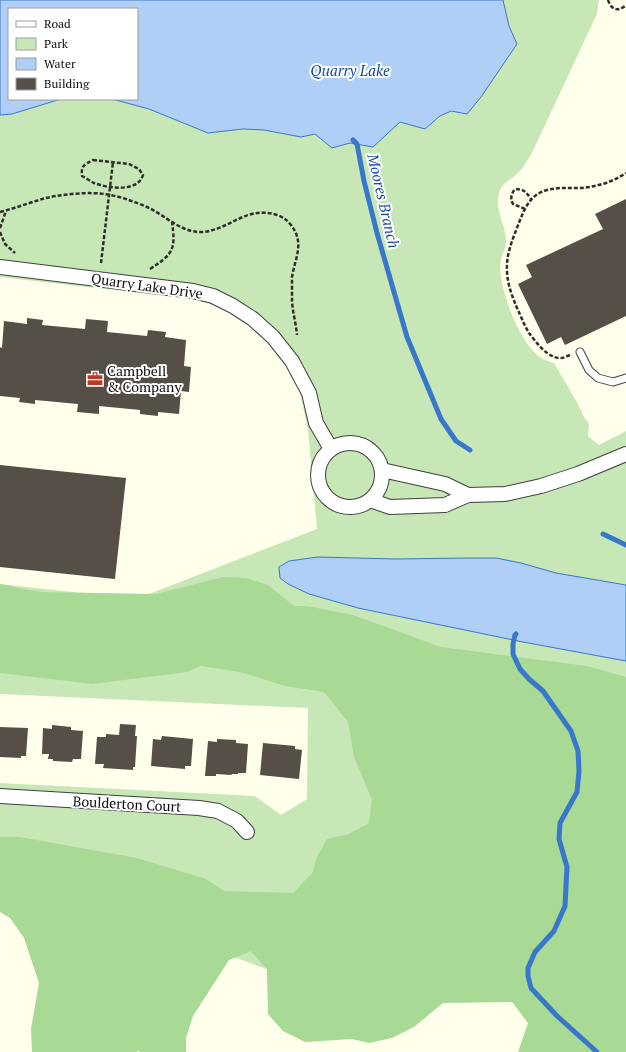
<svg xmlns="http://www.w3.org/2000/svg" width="626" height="1052" font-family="'PT Serif',serif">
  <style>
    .green { fill: #c7e8b6; fill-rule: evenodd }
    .forest { fill: #a8d995 }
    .water { fill: #b0cff6; stroke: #3877cc }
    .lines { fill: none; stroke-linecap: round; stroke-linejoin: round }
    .stream { stroke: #3877cc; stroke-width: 5 }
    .building { fill: #554f48 }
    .service-casing { stroke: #3f3f3f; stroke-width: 9 }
    .minor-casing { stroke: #3f3f3f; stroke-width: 16 }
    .path { stroke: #2e2e2e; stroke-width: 2.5; stroke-dasharray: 4 2; stroke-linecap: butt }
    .service { stroke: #fff; stroke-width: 7 }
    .minor { stroke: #fff; stroke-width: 14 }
    .labels { text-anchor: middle; stroke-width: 4; stroke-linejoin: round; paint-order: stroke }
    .street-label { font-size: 14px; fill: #0c0c0c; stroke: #fff }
    .poi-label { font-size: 14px; fill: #0c0c0c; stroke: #fff; text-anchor: start }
    .water-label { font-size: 15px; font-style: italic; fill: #174a9d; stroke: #fff }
  </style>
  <rect width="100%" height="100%" fill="#ffffeb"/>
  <path class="green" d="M0,0h599l-2,14 -65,139c-4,6 -8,14 -14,20 -9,9 -18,9 -20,25 -2,15 9,30 8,45 -1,8 -6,15 -6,24 1,25 17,68 35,86 5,5 11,8 19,10l24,41 6,13 5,7 -1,12 11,9 27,-14v307l-214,286 -215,-81 -197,-41v-119l255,13 26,19 26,-16 1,-91 -308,-14v-110l136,15 181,-70 -9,-99 -8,-37 -16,-31 -19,-23 -18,-16 -18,-11 -19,-8 -19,-5 -191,-22zM9,9h128v90h-128z"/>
  <path class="forest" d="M223,577l23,1 22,7 26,21h13l46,9 88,32 146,19 39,11v375h-108l10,-29 -16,-21 -69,1 -29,24 -22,11 -23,5 -17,-4 -47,3 -22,-11 -15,-17 -1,-45 -16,-18 -22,9 -36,56 -7,22v14h-46l-1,-1 -4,1h-103l-1,-23 8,-46 -15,-45 -14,-20 -10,-6v-75h20l117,21 69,21 18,12 69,2 20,-21 3,-13 11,-20 22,-5 20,-11 3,-23 -18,-43 -6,-35 -24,-30 -39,-6 -45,-14 -39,-6 -14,6 -94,12 -93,-11v-89l41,8 115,2z"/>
  <path class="water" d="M0,0h503l6,26 8,18 -36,53 -14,17 -16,-3 -11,5 -15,13 -25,-7 -27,25 -23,-4 -18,5 -17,-14 -14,3 -37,-7 -21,-1 -35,4 -59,-24 -37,-10h25v-90h-128v90h52l-49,15 -12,1z
    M318,557l77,2 70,-1h31l25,5 35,10 70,12v76l-103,-19 -165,-34 -49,-14 -21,-10 -8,-6 -1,-11 10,-6z"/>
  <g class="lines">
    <path class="stream" d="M353,140l4,4 7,37 13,52 30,104 34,82 15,22 14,9
      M603,534l23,11
      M516,634l-1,1 -2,9v10l7,15 9,10 14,12 28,40 7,20 1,20 -2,21 -17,31 -1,16 8,28 -2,39 -11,25 -19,21 -7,16v8l3,12 26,28 40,36"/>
  </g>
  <path class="building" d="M626,199v117l-61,29 -4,-8 -14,7 -29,-60 14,-7 -6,-12 77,-36 -8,-15z
    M27,318l16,2 -1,5 43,4 1,-10 22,2 -1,11 40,4 1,-6 18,2 -1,5 21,3 -2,26 7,1 -2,25 -8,-1 -2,23 -21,-2v4l-18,-2v-4l-41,-4v8l-22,-2 1,-8 -43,-4v4l-16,-2 1,-4 -20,-2v-49l2,1 2,-27 23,3z
    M0,465l126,13 -11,101 -115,-12z
    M120,724l16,1 -1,11h2l-2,31h-2v3l-30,-2 1,-4h-9l2,-27h9v-3l13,1z
    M52,725l19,2v3l12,1 -2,28h-8l-1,3 -19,-1v-2h-5l1,-5h-7l1,-26 9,1z
    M0,727l28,1 -2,28h-5v2l-21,-1z
    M162,736l31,3 -2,27h-6v3l-34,-3 2,-27 8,1z
    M217,739l19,1v3l12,1 -2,29h-8v1h-6l-1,1 -15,-1v2h-11l3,-35 9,1z
    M263,743l32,3v3l7,1 -3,29 -39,-4z"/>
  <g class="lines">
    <defs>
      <path id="service" d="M580,352l9,18 9,8 15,4 13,-4"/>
      <path id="minor" d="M0,267l193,24 20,5 20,10 20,13 20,18 19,24 17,32 7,30 15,26
        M318 475a32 32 0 1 1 64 0a32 32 0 1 1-64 0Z
        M382,470l63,14 23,11
        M370,500l20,7 55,-2 23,-10 37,-1 36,-8 37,-12 48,-20
        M0,796l199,12 19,3 19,10 10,11"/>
    </defs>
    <use href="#service" class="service-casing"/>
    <use href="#minor" class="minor-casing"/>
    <path class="path" d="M608,0c3,10 11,12 18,5
      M93,160l36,4 10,5 4,6c-5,18 -36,13 -49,8 -4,-2 -8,-5 -12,-7 -1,-11 2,-11 11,-16z
      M525,209l-12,-5c-3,-5 -2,-10 2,-15 9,0 11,3 16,10
      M0,212c16,-4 31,-10 46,-14 17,-4 47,-7 64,-3 12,2 25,7 37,12 18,8 34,26 55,25 28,-2 44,-27 75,-17 6,2 10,5 14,10 14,18 4,33 1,52 0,7 0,15 0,22 0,11 4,24 5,36
      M0,228l6,-17
      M0,232l5,12 10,9
      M101,263l12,-101
      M150,269c23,-15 26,-19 22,-47
      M570,355c-3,1 -6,3 -9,3 -13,1 -25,-16 -32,-25 -5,-8 -8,-17 -12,-25 -5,-12 -10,-25 -10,-38 -1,-17 7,-34 13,-50 5,-12 10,-24 24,-29 12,-4 24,-3 36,-3 16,-1 33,-6 46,-15"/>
    <use href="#service" class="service"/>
    <use href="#minor" class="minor"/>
  </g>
  <defs>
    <symbol id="office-bare" viewBox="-9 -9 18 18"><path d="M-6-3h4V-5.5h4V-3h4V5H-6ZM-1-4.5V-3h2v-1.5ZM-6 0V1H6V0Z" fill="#bb3925" stroke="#fff" stroke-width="2.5" paint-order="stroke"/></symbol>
  </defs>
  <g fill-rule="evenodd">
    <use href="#office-bare" x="84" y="368" width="22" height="22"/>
  </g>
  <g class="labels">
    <g class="street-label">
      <text transform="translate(147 286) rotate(8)" y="5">Quarry Lake Drive</text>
      <text transform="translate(127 804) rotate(3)" y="5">Boulderton Court</text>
    </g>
    <g class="poi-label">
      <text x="107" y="376">Campbell<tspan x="107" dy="16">&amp; Company</tspan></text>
    </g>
    <g class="water-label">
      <text x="350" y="76">Quarry Lake</text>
      <text transform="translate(383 201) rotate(77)" y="5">Moores Branch</text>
    </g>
  </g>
  <rect x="8" y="8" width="130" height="92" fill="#ffffff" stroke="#9e9e9e"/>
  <rect x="16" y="21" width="20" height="6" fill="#ffffff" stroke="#9e9e9e"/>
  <text x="44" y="28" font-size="12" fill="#0c0c0c">Road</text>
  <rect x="16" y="38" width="20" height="12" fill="#c7e8b6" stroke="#9e9e9e"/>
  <text x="44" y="48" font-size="12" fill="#0c0c0c">Park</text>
  <rect x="16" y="58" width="20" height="12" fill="#b0cff6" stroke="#9e9e9e"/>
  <text x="44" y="68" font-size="12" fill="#0c0c0c">Water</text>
  <rect x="16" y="78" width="20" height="12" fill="#554f48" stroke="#9e9e9e"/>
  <text x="44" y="88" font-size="12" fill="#0c0c0c">Building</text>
</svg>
